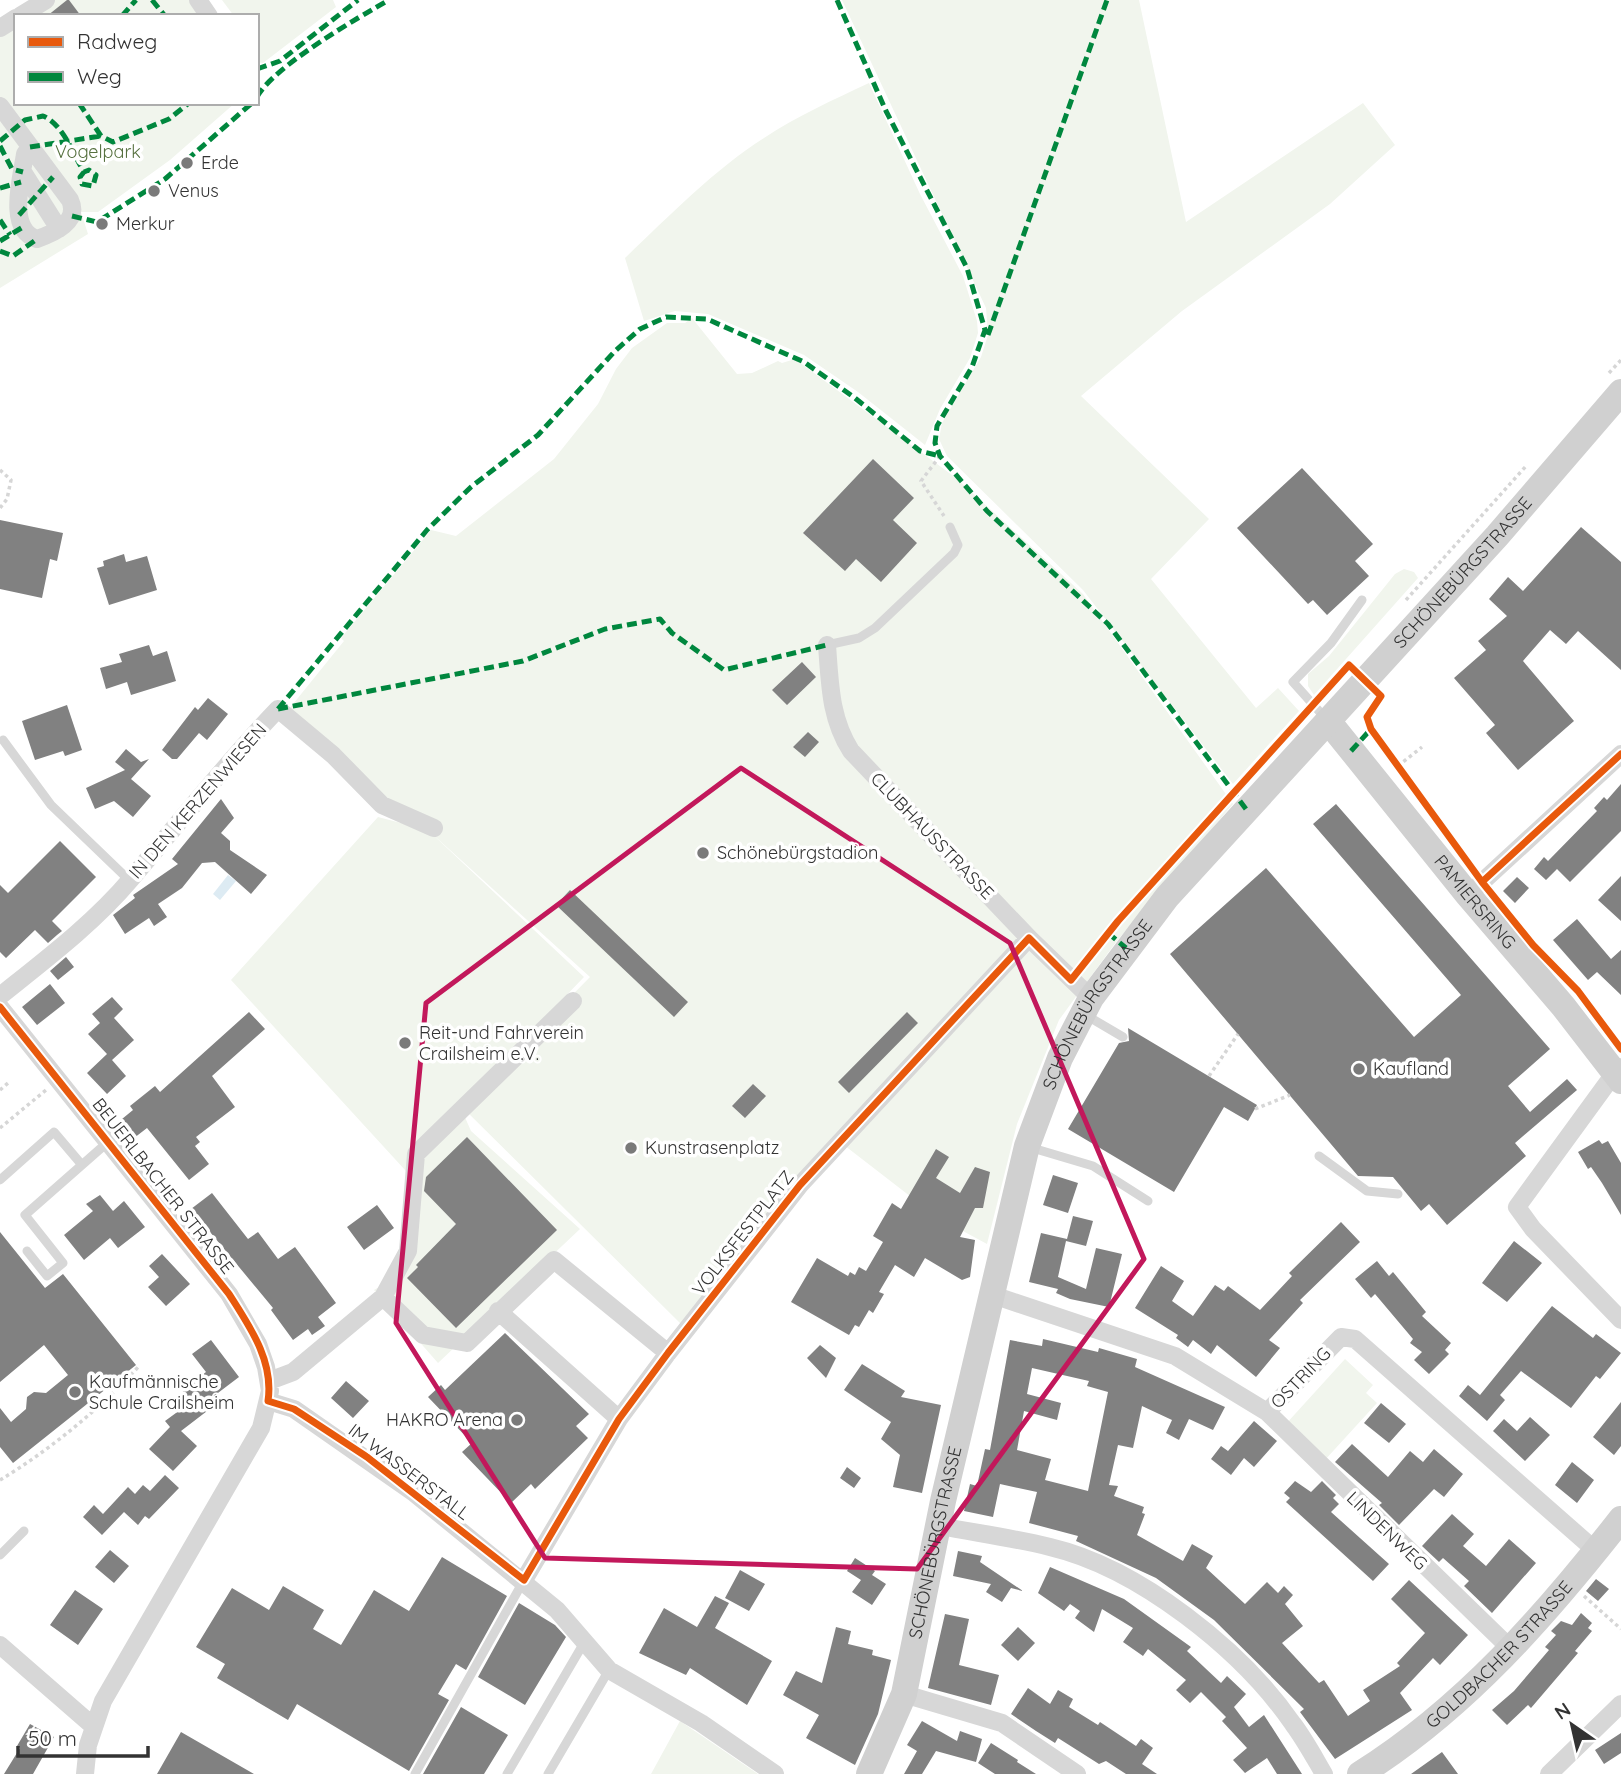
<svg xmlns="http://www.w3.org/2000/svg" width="1621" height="1774" font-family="Quicksand,sans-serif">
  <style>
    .green { fill: #f1f5ed }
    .water { fill: #ddebf3 }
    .building { fill: #818181; fill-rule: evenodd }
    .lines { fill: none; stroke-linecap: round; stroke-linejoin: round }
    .path { stroke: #d6d6d6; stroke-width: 3.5; stroke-dasharray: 3.5 3.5; stroke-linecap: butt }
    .lane { stroke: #d7d7d7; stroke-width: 9 }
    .street { stroke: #d7d7d7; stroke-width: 18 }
    .secondary { stroke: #d0d0d0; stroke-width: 26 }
    .quiet { stroke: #00873e; stroke-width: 5; stroke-dasharray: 10 5; stroke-linecap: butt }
    .cycleway-casing { stroke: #fff; stroke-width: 11 }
    .cycleway { stroke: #e8590c; stroke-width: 7 }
    .marked { fill: none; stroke: #c2185b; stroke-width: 5; stroke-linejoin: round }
    .poi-dot { fill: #7a7a7a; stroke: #fff; stroke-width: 2.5 }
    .labels { text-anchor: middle; stroke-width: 7; stroke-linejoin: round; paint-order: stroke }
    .park-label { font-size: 18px; fill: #56703f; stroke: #fff }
    .poi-label { font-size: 18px; fill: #333; stroke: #fff; text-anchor: start }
    .street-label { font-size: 18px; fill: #333; stroke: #fff }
  </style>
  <rect width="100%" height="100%" fill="#fff"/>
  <path class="green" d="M52,0h141l11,16h-178z
    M222,0h111l3,7 -73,56 -6,-1v-46h-23z
    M842,0h297l47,222 177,-119 32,42 -65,59 -148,107 -101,85 128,123 -58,60 105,129 22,-20 21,23 -66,73 -150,-194 -136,-134 -8,-17 3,-16 39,-66 7,-22 -2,-27z
    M16,22v81h219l-65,57 -72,52h-17l7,22 -88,54v-256z
    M869,83l51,111 43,82 14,45 1,12 -8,25 -30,51 -15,36 -67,-53 -54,-37 -96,-41 -33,-3 -31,10 -19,-63c41,-39 91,-90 139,-120 33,-22 69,-38 105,-55z
    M692,318l45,56 15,-1 26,-12 4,2 13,-4 161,119 127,116 150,210 -117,138 -57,78 -42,104 -30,120 -50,-27 -97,-75 -159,182 -219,-217 128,-130 -161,-146 155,146 -124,129 11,25 109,98 -142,134 -64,-73 20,-12 22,-96 -185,-202 147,-163 46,12 -46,-16 -89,-104 55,-68 -3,-3 90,-108 25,6 98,-77 44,-55 18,-35 16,-21 35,-25h18z
    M1404,569l10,3 4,6 -104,117 -6,-9v-12l21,-18 66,-82z
    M1345,1359l28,26 -7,8 11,10 -53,58 -39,-36z
    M680,1721l78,53h-107z"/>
  <path class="water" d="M228,875l8,6 -16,19 -7,-6z"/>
  <path class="building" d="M69,0l12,16h-34l20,-16z
    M873,459l41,39 -21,22 24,23 -36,39 -25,-23 -11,12 -42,-38z
    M1302,468l71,76 -18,17 14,15 -42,39 -14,-15 -5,4 -71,-76z
    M0,520l63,13 -6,28 -7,-2 -8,39 -42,-9z
    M1581,527l40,35v108l-43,-39 -12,13 -16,-14 -27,31 51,60 -56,49 -32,-37 9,-8 -41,-47 32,-28 -8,-9 29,-25 -18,-17 19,-22 15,14z
    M124,554l2,8 21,-6 10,34 -48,15 -12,-37 7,-2 -1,-5z
    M149,645l4,11 14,-5 9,30 -45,14 -4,-13 -21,7 -6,-21 22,-6 -3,-8z
    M802,662l14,15 -29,28 -15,-15z
    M208,698l20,16 -21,26 -8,-7 -22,26h-5l-10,-9 33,-43 3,3z
    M67,705l15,45 -17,6 -2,-5 -28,9 -13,-39z
    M808,732l11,10 -14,15 -12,-10z
    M126,749l15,13 8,-3 -18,20 20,17 -18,21 -19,-16 -19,8 -9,-21 39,-18 -10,-8z
    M1621,784v47l-51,51 -13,-13 -11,11 -12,-11 10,-12 4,4 49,-50 -3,-3 10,-11 3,3z
    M221,799l13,19 -13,15 9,8v9l37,25 -16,19 -36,-32 -13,1 -20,25 -24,16 9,13 -13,9 -5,-8 -24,16 -12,-19 22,-17 -2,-3 45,-31 -6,-5z
    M1336,804l214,245 -42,37 22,26 37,-33 10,11 -62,53 11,13 -79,69 -18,-21 -8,7 -28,-34 -35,-1 -188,-222 96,-86 148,169 47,-42 -148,-171z
    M60,841l36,36 -44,44 10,10 -5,4 -9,8 -13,-13 -29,28 -6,-6v-67l8,8z
    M1621,876v45l-23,-21z
    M1517,877l12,11 -14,15 -12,-12z
    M570,890l118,112 -14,15 -118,-112z
    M1577,919l34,40 10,-9v45l-24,-23 -9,8 -35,-40z
    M66,957l8,10 -16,13 -8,-9z
    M50,984l15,19 -28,22 -15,-18z
    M112,997l11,12 -9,9 20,22 -22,20 14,16 -19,18 -20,-21 20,-19 -19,-20 12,-11 -8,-9z
    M249,1012l16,17 -53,47 23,31 -39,30 4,5 -5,4 14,18 -20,16 -42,-52 -22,17 -14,-17 22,-18 -3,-4 25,-20 5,6z
    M907,1012l11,11 -69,70 -11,-11z
    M1128,1028l129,77 -9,16 -24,-14 -50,85 -106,-63 51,-86 10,-2z
    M753,1084l13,12 -21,22 -13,-12z
    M467,1137l90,93 -101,98 -49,-50 11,-11 -2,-2 40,-41 -32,-33 2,-14z
    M1599,1140l3,4 6,-3 13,22v52l-19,-32 -11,-16 -3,2 -10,-17z
    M936,1149l13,8 -13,21 24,15 15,-26 15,5 -7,36h-8l-15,29 15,3 -5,37 -8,3 -37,-22 -11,19 -19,-12 -16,27 5,2 -11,19 -4,-3 -10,17 -4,-2 -6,10 -58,-33 26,-44 31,18 2,-4 5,3 4,-8 7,4 17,-29 -10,-6 19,-33 9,6z
    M1053,1175l25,8 -10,30 -25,-8z
    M212,1193l36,46 10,-7 20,27 17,-12 41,56 -18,14 7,9 -13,9 -4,-6 -15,11 -22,-30 2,-2 -82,-99z
    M100,1195l13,16 11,-10 21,26 -27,21 -8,-10 -26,22 -20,-25 29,-24 -7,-7z
    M377,1205l17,23 -30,22 -17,-23z
    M1073,1216l20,5 -7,25 -20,-5 -8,36 28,12 10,-41 26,6 -13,53 -39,-8 -14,-6 2,-4 -29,-7 12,-49 26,6z
    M1341,1222l19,20 -60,58 3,3 -34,37 11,8 -24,29 -39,-32 -6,9 -18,-14 -5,7 -12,-9 2,-3 -43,-27 26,-42 23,15 -12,20 21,15 22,-31 9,6 4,-5 32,24 32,-34 -3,-3z
    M0,1232l45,56 18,-14 73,91 -123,98 -13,-16v-39l11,14 15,-13 1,-12 7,-5 12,1 22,-18 -24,-30 -44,37z
    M1514,1241l28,22 -35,39 -25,-19z
    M162,1254l28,30 -24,22 -18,-19 11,-10 -10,-11z
    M1377,1261l12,15 4,-4 33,40 -4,4 29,27 -6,7 4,4 -20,20 -15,-14 8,-8 -12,-9 3,-4 -38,-45 -4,4 -16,-19z
    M1552,1306l41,32 3,-4 25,19 -21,26 -4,-3 -25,32 -50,-37 -21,24 5,5 -18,21 -28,-25 9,-11 12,10z
    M505,1333l84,81 -13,12 12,12 -53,51 -4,-5 -20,19 -49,-51 10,-9 -44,-46 13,-12 4,5z
    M1043,1339l55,13 1,-4 38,11 -2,8 90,40 -12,23 -24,-11 -10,21 -13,-7 6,-13 -30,-14 -9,42 -15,-3 -9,40 9,1 -4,10 30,11 -2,6 3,1 -8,21 46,26 9,-17 21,12 -7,12 39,36 22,-22 11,11 6,-7 9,9 -8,9 18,22 -21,17 37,40 5,-3 24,36 22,-15 -7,-11 37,-24 -3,-3 28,-30 -34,-34 18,-19 59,55 -28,30 -7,-7 -33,35 12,17 -77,49 -35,-47 4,-3 -90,-89 -58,-42 -80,-37 2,-5 -49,-13 8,-31 -37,-8 -7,33 -29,-6 6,-27 7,2 8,-37 5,1 20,-110 32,6zM1032,1368l57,13 -2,5 21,6 -20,99 -43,-11 6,-21 -34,-9 7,-39 33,9 4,-17 -34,-9z
    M211,1340l28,37 -33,25 5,6 -30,23 16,15 -24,25 -24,-22 21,-22 -5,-6 26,-19 -9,-12 24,-18 -14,-18z
    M820,1345l16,13 -10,20 -19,-20z
    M862,1364l43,27 -4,6 40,8 -19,88 -29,-6 7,-32 -19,-16 10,-17 -47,-32z
    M346,1381l23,20 -16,17 -22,-20z
    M1621,1402v44l-7,9 -21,-18z
    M1381,1403l25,21 -17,19 -25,-20z
    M1530,1417l20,18 -25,26 -32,-30 11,-12 13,12z
    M1254,1421l23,20 -23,26 -10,-9 -13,17 -20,-16 10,-13 7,5z
    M1352,1444l36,33 22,-26 13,11 11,-13 29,25 -19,23 -10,-8 -35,36 -20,-20 3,-2 -47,-41z
    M1572,1462l22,18 -17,23 -22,-18z
    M847,1467l14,11 -7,10 -14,-10z
    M165,1475l14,13 -30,31 -4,-3 -7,9 -14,-13 -22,23 -19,-18 11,-12 9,9 25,-27 7,7 8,-9 7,6z
    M1295,1481l16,11 11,-11 14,14 -3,3 6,6 -8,8 58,52 -16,17 -87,-79 4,-4 -6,-5z
    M1452,1514l22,20 -11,12 23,20 23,-27 27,24 -44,50 -28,-27 5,-5 -26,-23 -4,4 -17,-16z
    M110,1550l19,16 -15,17 -19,-16z
    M958,1551l24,5 -2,6 43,29 -12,-3 -9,14 -16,-10 5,-8 -38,-8z
    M442,1557l65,39 -41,74 -10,-6 -18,30 11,6 -40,71 -112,-67 -9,16 -71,-42 8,-14 -29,-17 36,-59 37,22 14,-24 41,24 -11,19 28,16 33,-55 35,21z
    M855,1558l20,13 -3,4 14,9 -14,21 -20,-13 9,-12 -14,-9z
    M1050,1567l74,32 67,48 -4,4 34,32 6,-7 19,18 -12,13 15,20 15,-12 38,59h-25l-10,-16 -22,15 -12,-13 14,-12 -25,-27 4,-4 -25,-25 -11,11 -14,-13 10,-10 -38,-31 -5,7 -20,-14 10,-14 -31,-19 -8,23 -19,-14 5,-7 -10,-7 -6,7 -26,-18z
    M740,1570l25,14 -16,27 -24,-13z
    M1596,1579l13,10 -11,12 -12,-10z
    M75,1590l28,19 -25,36 -28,-20z
    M715,1596l14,7 -14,25 57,33 -25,44 -57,-37 -4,7 -47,-22 25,-45 33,19z
    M519,1603l36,22 11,12 -41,68 -47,-28z
    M1581,1613l11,10 -4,5 4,3 -17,20 3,2 -47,55 -3,-3 -21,20 -15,-15 22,-19 35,-41 -4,-3 11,-12 -5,-4 10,-10 11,4z
    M945,1614l24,5 -10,46 40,10 -8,30 -63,-17z
    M836,1627l15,4 -3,13 25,6 -1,5 19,5 -13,54 -23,51 -49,-27 13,-23 -36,-20 13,-24 26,12z
    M1018,1627l17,16 -17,18 -17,-16z
    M1028,1688l22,16 8,-14 15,9 -4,8 29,18 2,-3 36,24 5,-7 12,9 -11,16 15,10h-31l-20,-13 -7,3 -41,-26 -3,5 -19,-12 -25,-17z
    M461,1707l47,28 -24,39h-61z
    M922,1721l35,20 3,-10 22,8 -6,23 -40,-11 -14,23h-18l13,-23 -10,-6z
    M30,1724l24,13 -21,37h-29l16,-26 -3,-2z
    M181,1732l73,42h-97z
    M1621,1733v20l-17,11 -9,-14z
    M991,1743l27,17 -1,2 19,12h-41l-17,-11z
    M1442,1752l16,22h-47z"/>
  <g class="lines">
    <path class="path" d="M1609,373l12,-13
      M940,456l-19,25 23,35
      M0,470l11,10 -4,19 -7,9
      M1406,600l121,-135
      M1398,766l24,-19
      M1082,967l50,-62
      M1209,1076l29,-42
      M0,1090l8,-7
      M1255,1109l35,-14
      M0,1128l46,-38
      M0,1480c50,-30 101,-72 140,-115
      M1584,1596l37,33"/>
    <path class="lane" d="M827,645l32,-7 16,-10 79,-75 4,-8 -8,-18
      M1327,720l-34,-38 38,-39 31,-43
      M3,740l48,65 79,76
      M1084,1014l39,23
      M1029,1147l64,19 55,35
      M1319,1156l48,35 31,3
      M0,1180l54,-48 28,33
      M27,1251l20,25 16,-13 -38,-48 83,-73
      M0,1555l24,-24
      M415,1774l109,-194
      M507,1774l78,-133
      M548,1774l61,-104"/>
    <path class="street" d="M198,0l11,16
      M20,16l26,-16
      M0,28l16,-10
      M0,106l70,94c10,22 -16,33 -33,39 -31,-9 -15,-63 -12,-85l5,-7
      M23,172l36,57
      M827,645c3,39 3,73 24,106l178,187 62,60
      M1468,895l153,-141
      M0,996c45,-36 94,-73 131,-117 49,-57 95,-116 147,-170l55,46 49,50 52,23
      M0,1007l229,287 29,50 8,23 4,24 -9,37 -158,273 -15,44 -3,29
      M1619,1067l-102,140 16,22 88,91
      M990,1294l185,62 92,56 74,-75 14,2 241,212
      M383,1297l40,38 44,8 87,-83 114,93
      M498,1311l121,108
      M269,1381l24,-9 90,-75 25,-46 8,-97 157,-153
      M268,1401l26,8 119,83 144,118 52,60 92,53 74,51
      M1267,1412l243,236
      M940,1526c36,7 74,12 110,21 89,21 192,103 243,177 12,16 21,33 31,50
      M524,1580l95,-161 49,-66 132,-168 229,-247
      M0,1645l93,81
      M904,1694l98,29 75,51
      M1549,1774l72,-70"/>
    <g class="secondary">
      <path id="s1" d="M1328,721l140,174 95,111 58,75"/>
      <path id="s2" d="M869,1774l35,-80 39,-193 84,-355 33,-88 31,-60 76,-101 330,-361 124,-144"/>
      <path id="s3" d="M1360,1774c104,-65 186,-159 261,-255"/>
    </g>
    <path class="quiet" d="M152,0l13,16
      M837,0l49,111 81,157 18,62 -13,37 -35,59 -2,17 5,13 47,55 121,113 138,185
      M122,16l14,-16
      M257,69l23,-8 78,-61
      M257,97c16,-30 100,-79 132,-97
      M79,103l22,33 12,6 56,-23 20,-16
      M0,141l25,-21 18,-4c20,8 30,38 41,56l-4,5 2,7 11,2 3,-11 -7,-5 -5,2
      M0,146l12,23 11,3
      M30,147l71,-11
      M0,188l21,-6
      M19,215l34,-38
      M72,216l25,6 68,-43 87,-76
      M0,220l10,15
      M0,241l23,-14
      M0,251l13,5 24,-17
      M988,335l119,-335
      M278,709l149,-179 44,-43 67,-52 77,-84 25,-22 26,-12 41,2 97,43 51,36 65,53 20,5
      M278,709l245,-48 82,-32 55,-10 12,14 52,37 103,-25
      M1351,751l20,-22
      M1108,933l18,15"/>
    <defs>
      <path id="cycleway" d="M1482,882l139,-128
        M0,1007l229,287c21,33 45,67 39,107l26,8 73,48 157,123 95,-161 49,-66 132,-168 229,-247 42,42 47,-59 231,-256 32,31 -14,21 4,12 111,153 51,63 45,46 43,58"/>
    </defs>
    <use href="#cycleway" class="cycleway-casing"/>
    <use href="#cycleway" class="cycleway"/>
  </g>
  <path class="marked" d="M741,768l269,175 134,316 -227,310 -372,-11 -149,-235 30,-320z"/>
  <g class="poi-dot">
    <circle cx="187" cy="163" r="7"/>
    <circle cx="154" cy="191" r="7"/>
    <circle cx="102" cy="224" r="7"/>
    <circle cx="703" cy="853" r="7"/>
    <circle cx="405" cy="1043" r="7"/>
    <circle cx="1359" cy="1069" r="7"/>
    <circle cx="631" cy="1148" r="7"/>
    <circle cx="75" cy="1392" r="7"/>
    <circle cx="517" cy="1420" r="7"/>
  </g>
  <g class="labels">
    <g class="park-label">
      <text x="98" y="158">Vogelpark</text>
    </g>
    <g class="poi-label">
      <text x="201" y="169">Erde</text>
      <text x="168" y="197">Venus</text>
      <text x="116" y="230">Merkur</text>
      <text x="717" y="859">Schönebürgstadion</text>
      <text x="419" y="1039">Reit-und Fahrverein<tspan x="419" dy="21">Crailsheim e.V.</tspan></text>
      <text x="1373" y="1075">Kaufland</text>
      <text x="645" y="1154">Kunstrasenplatz</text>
      <text x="89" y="1388">Kaufmännische<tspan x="89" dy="21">Schule Crailsheim</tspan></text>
      <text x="503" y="1426" text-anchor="end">HAKRO Arena</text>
    </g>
    <g class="street-label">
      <text dy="6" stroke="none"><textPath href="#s2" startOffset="1376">SCHÖNEBÜRGSTRASSE</textPath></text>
      <text transform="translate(198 801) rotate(-49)" y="6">IN DEN KERZENWIESEN</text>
      <text transform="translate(932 836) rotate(46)" y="6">CLUBHAUSSTRASSE</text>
      <text dy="6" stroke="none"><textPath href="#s1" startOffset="233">PAMIERSRING</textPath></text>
      <text dy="6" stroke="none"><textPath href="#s2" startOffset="808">SCHÖNEBÜRGSTRASSE</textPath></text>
      <text transform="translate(163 1186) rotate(52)" y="6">BEUERLBACHER STRASSE</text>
      <text transform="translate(743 1233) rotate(-52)" y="6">VOLKSFESTPLATZ</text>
      <text transform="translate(1301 1378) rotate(-46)" y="6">OSTRING</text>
      <text transform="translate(409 1472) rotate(37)" y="6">IM WASSERSTALL</text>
      <text transform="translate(1387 1531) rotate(44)" y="6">LINDENWEG</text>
      <text dy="6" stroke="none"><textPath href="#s2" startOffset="242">SCHÖNEBÜRGSTRASSE</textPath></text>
      <text dy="6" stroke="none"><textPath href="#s3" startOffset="184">GOLDBACHER STRASSE</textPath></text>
    </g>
  </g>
  <rect x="14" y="14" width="245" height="91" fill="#ffffff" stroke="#adadad" stroke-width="2"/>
  <rect x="28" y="37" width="35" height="10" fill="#e8590c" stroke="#adadad" stroke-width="2"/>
  <text x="77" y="49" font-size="21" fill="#333333">Radweg</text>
  <rect x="28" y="72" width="35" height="10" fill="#00873e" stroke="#adadad" stroke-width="2"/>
  <text x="77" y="84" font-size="21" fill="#333333">Weg</text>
  <g transform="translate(1572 1725) rotate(326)" stroke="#ffffff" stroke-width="5" paint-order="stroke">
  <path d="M0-5L12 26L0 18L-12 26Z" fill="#333333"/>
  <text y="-10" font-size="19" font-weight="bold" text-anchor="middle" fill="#333333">N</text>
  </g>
  <path d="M18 1746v10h130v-10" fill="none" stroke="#333333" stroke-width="3.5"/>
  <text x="28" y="1746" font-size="21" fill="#333333" stroke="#ffffff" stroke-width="5" paint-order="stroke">50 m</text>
</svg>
